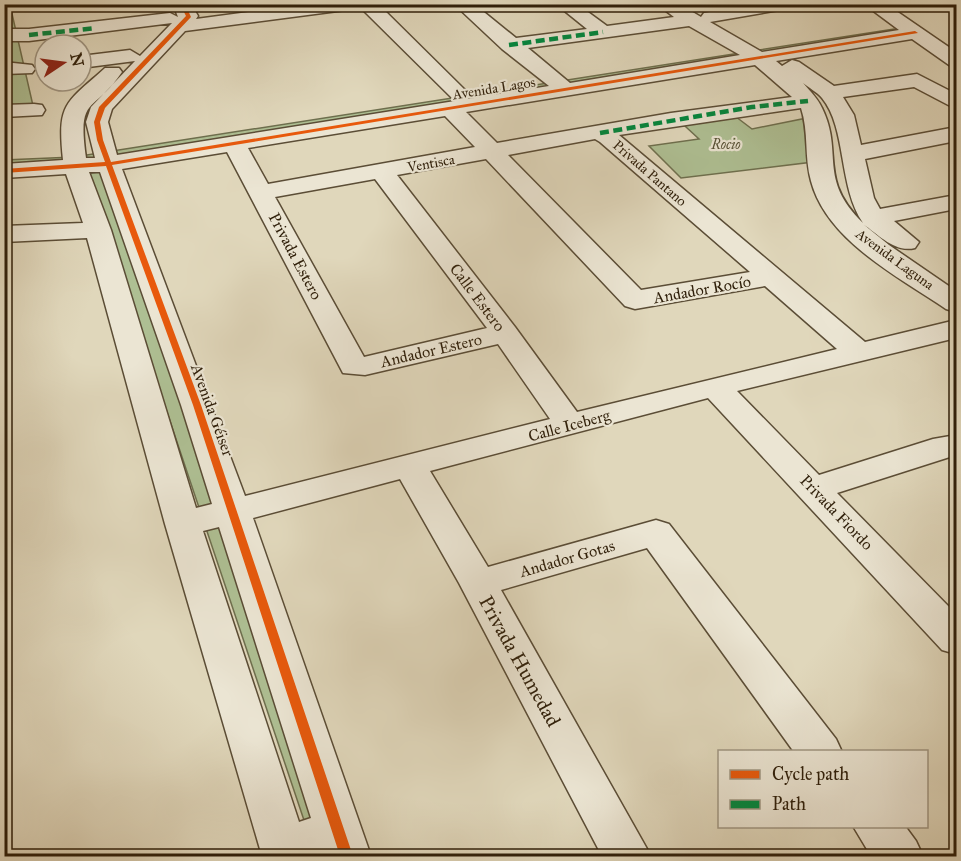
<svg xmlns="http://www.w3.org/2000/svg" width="961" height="861" font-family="'IM FELL Great Primer',serif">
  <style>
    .green { fill: #aebf93; stroke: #6e6f4e; stroke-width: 1.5 }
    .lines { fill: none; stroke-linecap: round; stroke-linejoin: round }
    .minor-casing { stroke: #5b4d36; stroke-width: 3 }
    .minor { fill: #ebe5d3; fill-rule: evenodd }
    .quiet { stroke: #00873e; stroke-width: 4.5; stroke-dasharray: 9 4.5; stroke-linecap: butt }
    .cycleway-casing { stroke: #ebe5d3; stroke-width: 4 }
    .cycleway { fill: #e8590c; fill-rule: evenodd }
    .labels { text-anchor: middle; stroke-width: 4.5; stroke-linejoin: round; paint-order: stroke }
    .far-street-label { font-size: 14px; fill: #2f1f0a; stroke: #ebe5d3 }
    .far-park-label { font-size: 14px; font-style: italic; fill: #554f33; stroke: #ebe5d3 }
    .street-label { font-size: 16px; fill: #2f1f0a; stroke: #ebe5d3 }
    .near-street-label { font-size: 20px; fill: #2f1f0a; stroke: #ebe5d3 }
  </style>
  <rect width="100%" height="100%" fill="#e0d7bb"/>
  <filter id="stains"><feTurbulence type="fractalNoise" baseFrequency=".00333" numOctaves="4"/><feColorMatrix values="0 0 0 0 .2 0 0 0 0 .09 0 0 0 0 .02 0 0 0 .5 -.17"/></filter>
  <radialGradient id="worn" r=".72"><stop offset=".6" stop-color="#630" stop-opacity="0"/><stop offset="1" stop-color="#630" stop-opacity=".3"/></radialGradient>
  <path class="green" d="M4,5h6l24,105 -29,1z
    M894,29l3,2 -747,126 -145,14 -1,-11 70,-3z
    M723,107l29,22 55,-11 6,44 -132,16 -32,-32 50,-7 -26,-24z
    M103,171l236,685h-23l-229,-682z"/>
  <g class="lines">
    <defs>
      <path id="minor" d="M173,4h18l7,12 -2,3 113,-15h69l89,88 4,4 -3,3 81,-13 -47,-37 -48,-45h20l42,34 71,-9 -31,-25h21l30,22 67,-9 -17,-13h22l22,13 3,-4 47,-9h43l-9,5 -75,13 52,30 137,-22 -35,-26h22l70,48v15l-7,-2 -37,-26 -136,22 6,5 10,-6 7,2 35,24 83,-12 39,20v15l-42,-22 -71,10 11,18 7,30 95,-18v14l-91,18 9,39 6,11 76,-14v14l-62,12 25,21 -4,6c-20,5 -36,-13 -52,-24l26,21 67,46v21l-10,-3c-47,-32 -119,-68 -135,-128 -7,-24 -2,-49 -10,-73l-182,27 246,207 91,-22v18l-219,53 82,84 114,-36 23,-4v20l-119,38 119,121v40l-14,-4 -234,-252 -278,73 58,96 168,-47 13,4 167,215 6,13h-48l-147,-204 -146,42 150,266h-49l-143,-273 -59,-104 -147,39 118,338h-109l-97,-332 -78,-286 -83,4v-16l79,-3 -17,-49 -62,4v-14l59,-4c-6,-57 2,-56 42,-92h14l3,4c-29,43 -45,22 -36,86h9l-9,-36 5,-15 44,-46 -54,7v-12l49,-6 10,6 32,-33 -143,18h-25v-12h25l141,-16 8,4zM361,8l94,93 -338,54 -9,-33 4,-13 73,-78zM689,26l51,29 -170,28 -42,-35zM755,65l37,32 -121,16 -174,30 -31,-31zM803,83c6,5 14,9 19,15 25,30 16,89 41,125 -46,-45 -19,-70 -41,-115 -4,-9 -11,-16 -19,-25zM445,116l30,31 -207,37 -20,-36zM595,139l5,3 150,130 -109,18 -133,-135zM227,152l116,221 22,2 133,-31 52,75 -305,77 -123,-327zM486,159l139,147 10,3 130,-23 72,63 -260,63 -62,-85 -118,-152zM89,172h11l81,233 31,99 -16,4 -85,-278zM375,179l112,149 -123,29 -89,-160zM219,527l92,291 -12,4 -96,-291z
        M4,62l28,3 3,4 -3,4 -28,1z
        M34,104l8,1 3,5 -3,5 -38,2v-12z
        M853,826h52l11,15 7,15h-52z"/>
    </defs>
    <use href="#minor" class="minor-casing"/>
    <use href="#minor" class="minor"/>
    <path class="quiet" d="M29,35l67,-7
      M509,45l94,-13
      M600,133l152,-26 56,-6"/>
    <defs>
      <path id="cycleway" d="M180,4h5l6,13 -86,91 -5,14 3,18 8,22 804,-131 3,2 -806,132 89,240 152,451h-13l-147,-451 -87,-239 -102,7v-4l101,-7 -8,-22 -3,-18 5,-15 87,-91z"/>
    </defs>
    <use href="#cycleway" class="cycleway-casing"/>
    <use href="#cycleway" class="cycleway"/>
  </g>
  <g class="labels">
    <g class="far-street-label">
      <text transform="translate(494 88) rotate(-9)" y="5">Avenida Lagos</text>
      <text transform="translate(431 163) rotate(-10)" y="5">Ventisca</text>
      <text transform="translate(650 173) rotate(41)" y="5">Privada Pantano</text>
      <text transform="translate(895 259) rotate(36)" y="5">Avenida Laguna</text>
    </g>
    <g class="far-park-label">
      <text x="726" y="149">Rocio</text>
    </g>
    <g class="street-label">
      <text transform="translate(296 256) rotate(62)" y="6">Privada Estero</text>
      <text transform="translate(702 289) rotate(-10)" y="6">Andador Rocío</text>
      <text transform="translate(478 297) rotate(53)" y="6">Calle Estero</text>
      <text transform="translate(431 350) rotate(-13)" y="6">Andador Estero</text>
      <text transform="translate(213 410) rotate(70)" y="6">Avenida Géiser</text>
      <text transform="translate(569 425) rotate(-15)" y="6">Calle Iceberg</text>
      <text transform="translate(837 512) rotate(46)" y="6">Privada Fiordo</text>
      <text transform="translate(567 558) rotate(-16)" y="6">Andador Gotas</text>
    </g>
    <g class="near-street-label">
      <text transform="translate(520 661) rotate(61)" y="7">Privada Humedad</text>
    </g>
  </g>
  <rect width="961" height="861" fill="none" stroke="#e0d7bb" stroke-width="24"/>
  <rect x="6" y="6" width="949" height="849" fill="none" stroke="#2f1f0a" stroke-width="3"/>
  <rect x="12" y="12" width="937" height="837" fill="none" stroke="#2f1f0a" stroke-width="1.5"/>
  <rect x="718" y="750" width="210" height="78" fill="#ebe5d3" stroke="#a09683" stroke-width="1.5"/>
  <rect x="730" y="770" width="30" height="9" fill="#e8590c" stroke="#a09683" stroke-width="1.5"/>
  <text x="772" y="780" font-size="18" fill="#2f1f0a">Cycle path</text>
  <rect x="730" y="800" width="30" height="9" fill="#00873e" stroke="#a09683" stroke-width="1.5"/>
  <text x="772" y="810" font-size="18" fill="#2f1f0a">Path</text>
  <g transform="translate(63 63) rotate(77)"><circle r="28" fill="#ebe5d3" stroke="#a09683" stroke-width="1.5"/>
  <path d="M0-4.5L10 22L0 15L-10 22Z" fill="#8f2418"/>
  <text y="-9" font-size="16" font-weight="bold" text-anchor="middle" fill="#2f1f0a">N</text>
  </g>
  <rect width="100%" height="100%" filter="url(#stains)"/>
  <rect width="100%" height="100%" fill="url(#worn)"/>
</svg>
